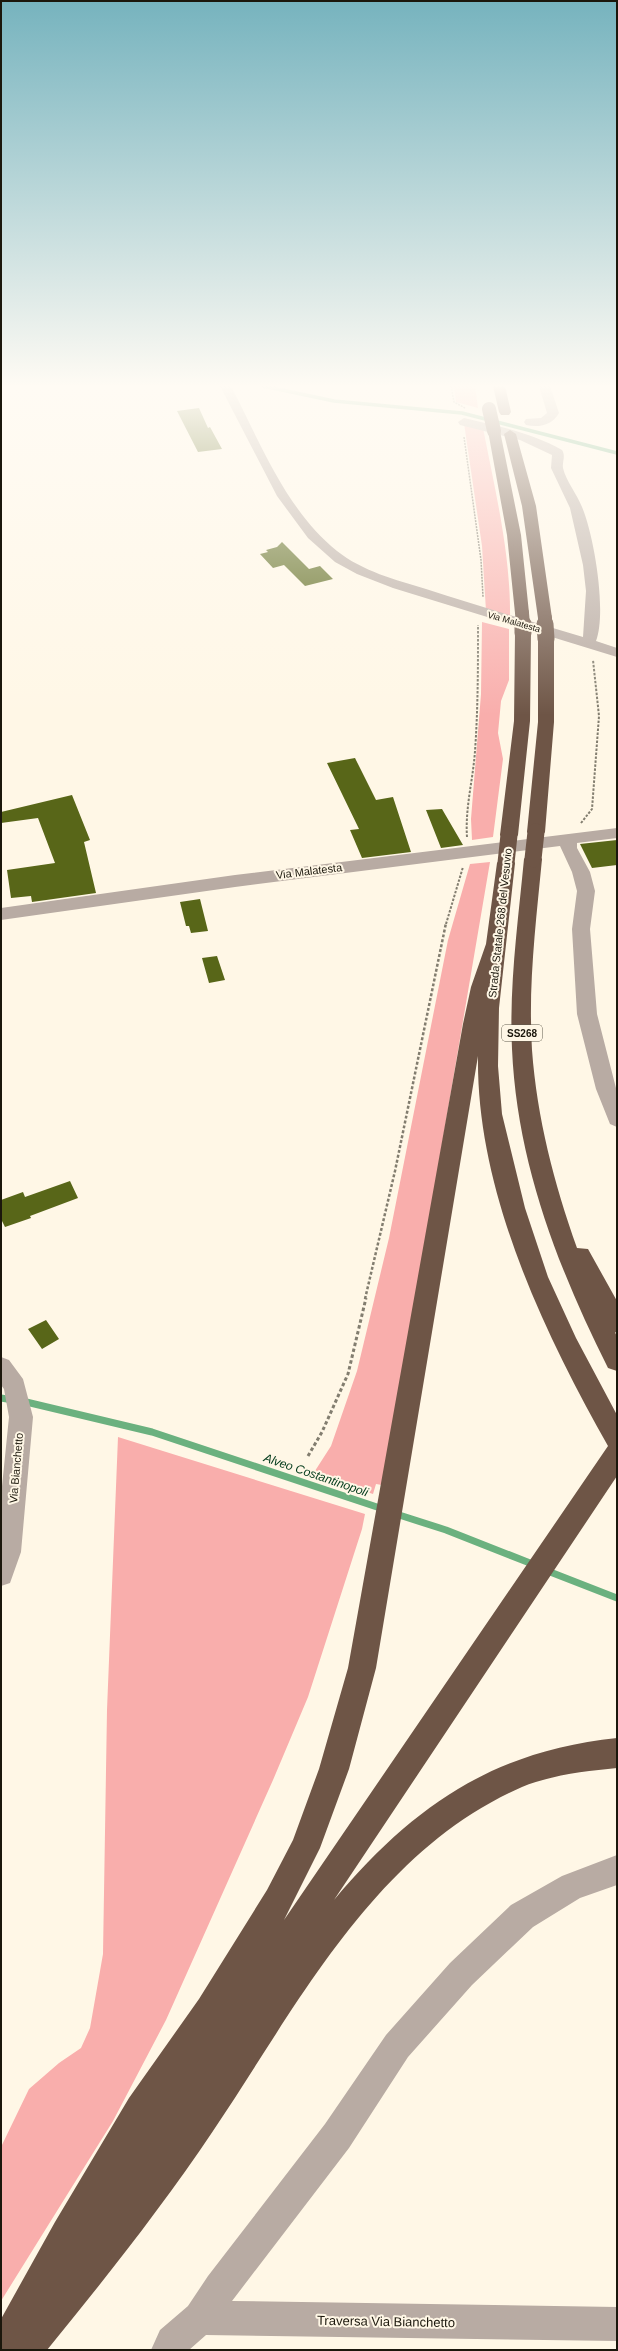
<svg xmlns="http://www.w3.org/2000/svg" width="618" height="2351" font-family="Helvetica,sans-serif">
  <style>
    .green { fill: #f9aeac }
    .lines { fill: none; stroke-linecap: round; stroke-linejoin: round }
    .stream-far1 { stroke: #6bb17f; stroke-width: 3.5 }
    .stream { stroke: #6bb17f; stroke-width: 7 }
    .building { fill: #586618 }
    .path-far3 { stroke: #827d6f; stroke-width: 1.5; stroke-dasharray: 2 1; stroke-linecap: butt }
    .path-far2 { stroke: #827d6f; stroke-width: 2; stroke-dasharray: 2.5 1.5; stroke-linecap: butt }
    .path-far1 { stroke: #827d6f; stroke-width: 2.5; stroke-dasharray: 3 2; stroke-linecap: butt }
    .path { stroke: #827d6f; stroke-width: 3; stroke-dasharray: 3.5 2.5; stroke-linecap: butt }
    .minor { fill: #b8aba3; fill-rule: evenodd }
    .highway { fill: #6e5546; fill-rule: evenodd }
    .highway-bridge-far1 { stroke: #6e5546; stroke-width: 14 }
    .highway-bridge { stroke: #6e5546; stroke-width: 17 }
    .labels { text-anchor: middle; stroke-width: 4; stroke-linejoin: round; paint-order: stroke }
    .far-street-label { font-size: 9px; fill: #1b170c; stroke: #fff7e6 }
    .shield { fill: #fff7e6; stroke: #5f5a4d; stroke-width: 1 }
    .shield-label { font-size: 10px; font-weight: bold; fill: #1b170c }
    .street-label { font-size: 11px; fill: #1b170c; stroke: #fff7e6 }
    .water-label { font-size: 12px; font-style: italic; fill: #003919; stroke: #fff7e6 }
    .near-street-label { font-size: 13px; fill: #1b170c; stroke: #fff7e6 }
  </style>
  <rect width="100%" height="100%" fill="#fff7e6"/>
  <path class="green" d="M454,386h21l3,22 -22,-6z
    M464,423l19,5c12,62 28,127 27,190l-24,-7 -4,-65z
    M482,622l27,7v51l-8,21 -3,32 5,26 -10,78 -21,3 -1,-21 10,-125z
    M490,862l-61,359 -47,264 -6,-1 -3,10 -60,-20 18,-28 26,-75 32,-133 59,-298 22,-76z
    M118,1437l247,77 -3,15 -54,168 -35,83 -107,240 -53,101 -112,180v-154l28,-58 30,-26 22,-15 9,-20 13,-74 4,-244z"/>
  <g class="lines">
    <path class="stream-far1" d="M263,386l71,15 128,12 155,40"/>
    <path class="stream" d="M1,1398l12,2
      M22,1401l130,31 231,77
      M393,1513l53,17 89,35
      M545,1570l72,28"/>
  </g>
  <path class="building" d="M199,408l9,20 2,-1 12,22 -24,3 -21,-41z
    M282,542l27,27 11,-3 13,13 -28,7 -21,-21 -11,3 -13,-14 8,-2 -2,-2 11,-3z
    M355,758l21,42 17,-3 18,55 -49,6 -12,-28 9,-1 -32,-66z
    M72,795l18,45 -6,2 12,51 -64,9 -1,-6 -20,2 -4,-28 48,-7 -17,-45 -37,5v-11z
    M442,809l21,36 -22,3 -15,-38z
    M617,840v25l-25,3 -12,-24z
    M200,899l8,32 -17,2 -2,-7h-3l-6,-24z
    M217,956l8,24 -16,3 -7,-25z
    M70,1181l8,17 -48,18 1,2 -26,9 -4,-8v-19l22,-8 2,5z
    M46,1320l13,19 -17,10 -14,-20z"/>
  <g class="lines">
    <path class="path-far3" d="M451,386l3,16 11,6
      M464,437l17,123 2,37"/>
    <path class="path-far2" d="M581,823l11,-14 7,-93 -6,-56
      M467,837c-2,-29 6,-57 8,-86 3,-42 3,-84 3,-126
      M446,924l17,-57"/>
    <path class="path-far1" d="M365,1299l30,-128 51,-248"/>
    <path class="path" d="M308,1456l14,-24 26,-58 18,-76"/>
    <path class="minor" d="M220,386h11c29,56 55,124 106,165 25,20 59,29 89,38 52,17 104,32 157,48l3,-46 -3,-26 -13,-57 -19,-40 1,-13 -32,-15 -60,-15 -2,-3 6,-4c34,8 68,15 98,32 4,6 0,12 1,18 3,13 14,26 19,39 12,28 25,105 14,134l21,7v9l-224,-69 -36,-14 -22,-12 -27,-24 -31,-42z
      M539,386h11l9,27c-7,12 -19,15 -33,12l-2,-3 2,-3 15,-1 6,-5z
      M617,828v10l-40,5v5l13,24 5,19 -5,38 7,85 20,78v35l-7,-3 -14,-35 -19,-75 -5,-85 5,-38 -5,-19 -12,-26 -325,41 -234,33v-12l234,-33z
      M1,1357l8,3 14,19 10,38 -12,135 -11,31 -9,3v-90l8,-79 -5,-28 -3,-4z
      M617,1855v30l-37,13 -47,29 -61,58 -64,72 -59,91 -117,153 385,6v34l-411,-6 -17,15h-38l9,-20 28,-24 20,-30 117,-152 61,-89 64,-72 61,-58 51,-29z"/>
    <path class="highway" d="M493,386h12l6,26 -2,3h-8l-2,-3z
      M494,427l6,4 21,104 8,78 -7,4 -7,-4 -8,-78 -19,-104z
      M510,430l6,4 20,72 16,112 -7,4 -7,-4 -16,-112 -18,-72z
      M523,628l8,5 -1,88 -12,114 -3,4h-12l-3,-4 14,-114 1,-88z
      M546,634l8,5v83l-9,110 -3,4h-12l-3,-4 11,-110v-83z
      M533,853l6,2 3,4c-6,63 -14,127 -10,191 5,68 22,133 45,198l11,1 29,52v32l-2,-1 2,5v34l-9,-3c-50,-100 -91,-205 -96,-319 -3,-63 6,-127 12,-190l3,-4z
      M506,857l6,2 3,4 -16,145 -1,58 4,48 23,94 23,69 28,61 41,77v61l-283,424c79,-94 159,-149 283,-162v30c-31,3 -66,7 -95,19 -147,64 -224,218 -309,344 -51,76 -108,148 -166,219h-46v-31l54,-97 74,-124 70,-99 68,-109 26,-50 26,-71 29,-101 115,-644 8,-37 15,-43 11,-81 3,-4zM478,1056c-2,134 65,275 130,390l-324,474 36,-72 29,-79 27,-101z"/>
    <path class="highway-bridge-far1" d="M489,409l5,22
      M522,613l1,12
      M545,618v7"/>
    <path class="highway-bridge" d="M523,624v9
      M545,624l1,15
      M533,859l3,-27
      M506,863l3,-28"/>
  </g>
  <linearGradient id="sky" x2="0" y2="1"><stop stop-color="#76b3be"/><stop offset="0.54" stop-color="#fffbf4"/><stop offset="1" stop-color="#fffbf4" stop-opacity="0"/></linearGradient>
  <rect width="618" height="715" fill="url(#sky)"/>
  <g class="labels">
    <g class="far-street-label">
      <text transform="translate(514 622) rotate(16)" y="3">Via Malatesta</text>
    </g>
    <rect class="shield" x="502" y="1025" width="40" height="16" rx="3"/>
    <g class="shield-label">
      <text x="522" y="1037">SS268</text>
    </g>
    <g class="street-label">
      <text transform="translate(309 871) rotate(-7)" y="4">Via Malatesta</text>
      <text transform="translate(500 923) rotate(-84)" y="4">Strada Statale 268 del Vesuvio</text>
      <text transform="translate(16 1468) rotate(-85)" y="4">Via Bianchetto</text>
    </g>
    <g class="water-label">
      <text transform="translate(316 1475) rotate(19)" y="4">Alveo Costantinopoli</text>
    </g>
    <g class="near-street-label">
      <text transform="translate(386 2321) rotate(1)" y="5">Traversa Via Bianchetto</text>
    </g>
  </g>
  <rect width="618" height="2351" fill="none" stroke="#1b170c" stroke-width="4"/>
</svg>
